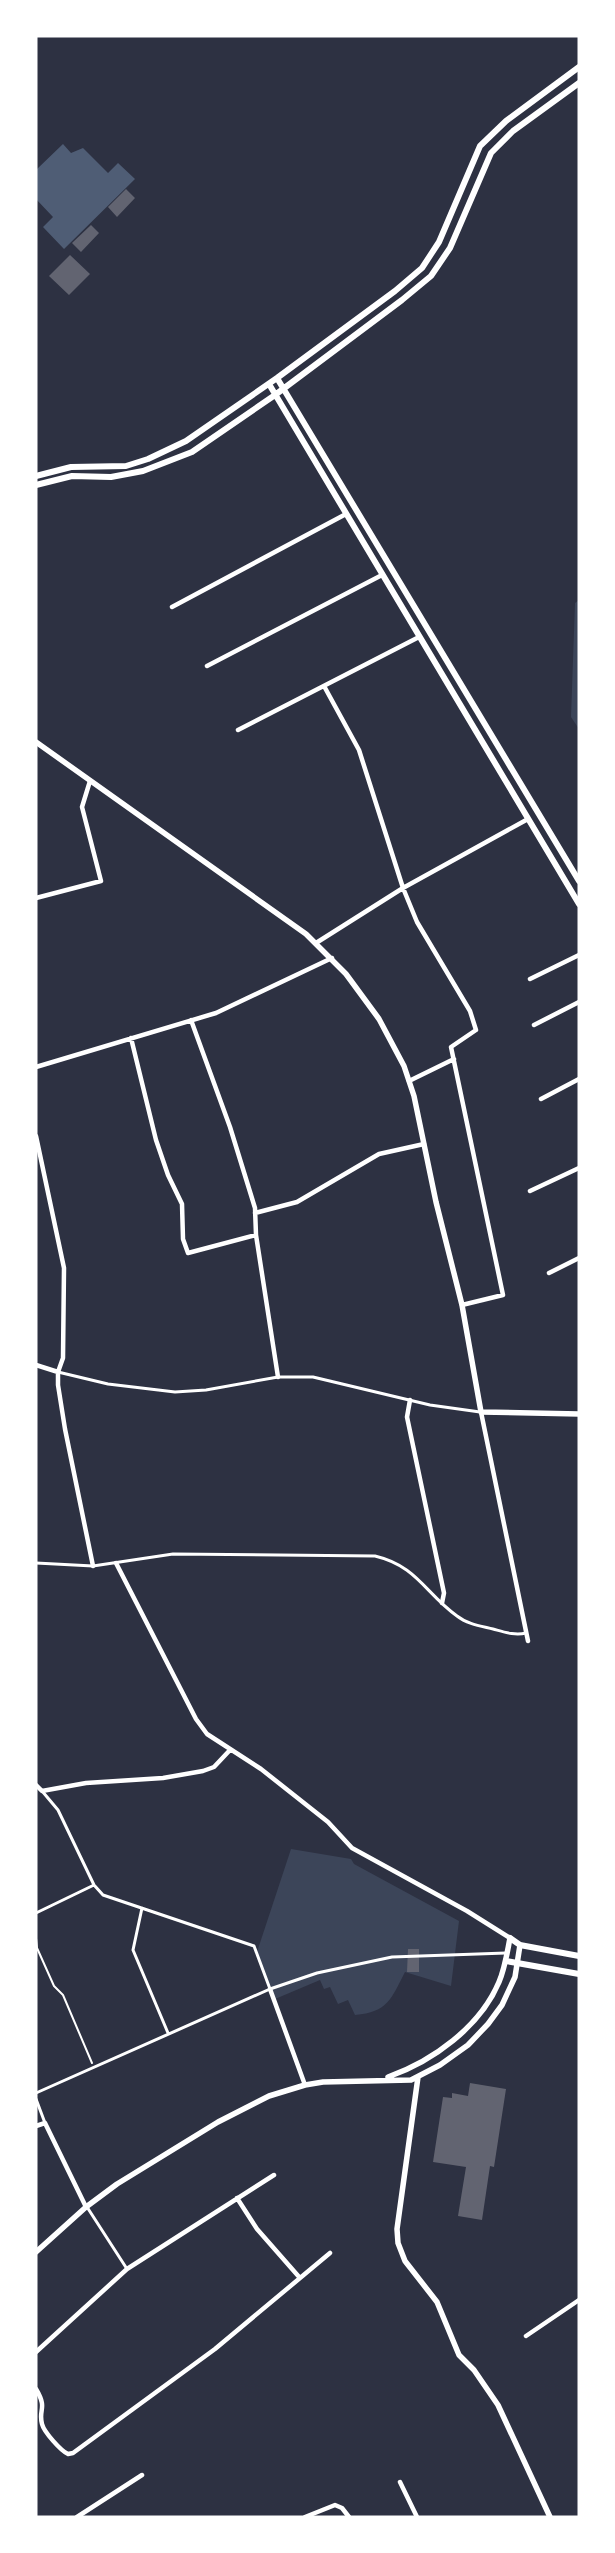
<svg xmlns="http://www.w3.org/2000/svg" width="615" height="2553" font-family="Montserrat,sans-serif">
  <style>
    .green { fill: #3c4559 }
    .water { fill: #4f5d75 }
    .building { fill: #626471 }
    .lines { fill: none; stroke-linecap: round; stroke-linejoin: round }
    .path { stroke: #fff; stroke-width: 2 }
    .pedestrian { stroke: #fff; stroke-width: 3 }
    .minor { stroke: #fff; stroke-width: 4.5 }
    .tertiary { stroke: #fff; stroke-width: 5.5 }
    .secondary { stroke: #fff; stroke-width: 6 }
  </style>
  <rect width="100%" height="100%" fill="#2d3142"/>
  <path class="green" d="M579,600v129l-8,-12 4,-114z
    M291,1849l60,10 3,5 105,57 -8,65 -46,-14c-14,27 -17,40 -50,43l-7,-15 -10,4 -8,-17 -6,2 -4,-9 -45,19 -19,-44z"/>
  <path class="water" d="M63,144l8,9 12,-5 25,25 10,-10 17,16 -71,70 -21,-22 10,-10 -17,-18v-29z"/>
  <path class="building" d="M126,189l9,9 -18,19 -9,-10z
    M91,225l8,8 -18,19 -9,-9z
    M70,255l20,19 -21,21 -20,-19z
    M408,1949h11v23h-12z
    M470,2083l36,6 -12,78 -4,-1 -8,54 -24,-4 8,-49 -33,-5 10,-65 9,1v-5l16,3z"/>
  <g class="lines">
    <path class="path" d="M36,1938l1,10 17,38 9,9 29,68"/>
    <path class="pedestrian" d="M58,1372l50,12 67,8 31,-2 72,-13h35l117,28 50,7
      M36,1563l57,3 80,-12 202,2c42,10 50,37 82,60 10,8 24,10 36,13 11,3 22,7 33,4
      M42,1791l16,19 36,75 9,10 151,51 16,43
      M142,1908l-9,42 35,83
      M36,1913l58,-28
      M36,2093l234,-104 47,-16 75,-16 114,-4
      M36,2099l9,24
      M87,2207l40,62"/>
    <path class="minor" d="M172,607l174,-93
      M207,666l175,-91
      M324,686l35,64 44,138 14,34 53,89 6,19 -25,17 52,248 -41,10
      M238,730l181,-93
      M36,898l65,-17 -19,-74 8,-26
      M316,943l87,-55 125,-69
      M530,979l49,-24
      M191,1020l39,107 25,81 1,27 22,142
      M534,1025l45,-23
      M131,1038l25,102 12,35 14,29 1,35 5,14 68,-18
      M36,1067l180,-54 116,-55
      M409,1081l45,-22
      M541,1099l38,-20
      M36,1136l28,132 -1,90 -5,14v13l7,44 28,137
      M530,1191l49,-23
      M255,1213l42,-11 82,-48 45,-10
      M549,1273l30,-15
      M36,1365l22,7
      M410,1400l-3,17 37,176 -2,10
      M481,1412l47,229
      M116,1563l80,156 11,15 54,35 67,53 24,26 115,63 43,27
      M36,1785l6,6 44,-8 77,-5 40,-7 11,-4 16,-17
      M270,1989l35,96
      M36,2126l9,-3 41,84
      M237,2198l20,31 43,49
      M526,2336l53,-36
      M36,2352l91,-83 147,-94
      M36,2389c12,20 2,20 6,35 2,8 19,27 26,30l5,-1 142,-104 115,-96
      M400,2482l17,35
      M77,2517l65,-42
      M305,2517l30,-12 7,3 7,9"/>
    <path class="tertiary" d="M36,742l270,192 40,40 33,45 25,47 10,30 22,106 26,103 19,107 98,2
      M388,2077c45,-16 92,-50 111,-95 6,-14 8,-29 11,-44
      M418,2077l-21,152 1,14 7,18 32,41 22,53 15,15 24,35 52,112
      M36,2252l50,-45 31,-23 101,-62 51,-26 36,-11 18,-3 88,-2 29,-15 28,-20 20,-21 14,-19 13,-28 5,-32"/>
    <path class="secondary" d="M277,378l302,503
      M269,384l310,520
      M36,476l35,-9 55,-1 22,-7 38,-18 91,-63 118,-87 27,-23 17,-26 41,-96 26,-25 73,-54
      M36,485l36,-9 39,1 32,-6 49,-19 83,-57 127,-95 29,-24 19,-28 41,-95 22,-22 66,-48
      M510,1938l10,7 59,11
      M506,1961l73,13"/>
  </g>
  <rect width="615" height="2553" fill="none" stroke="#ffffff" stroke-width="75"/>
</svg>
